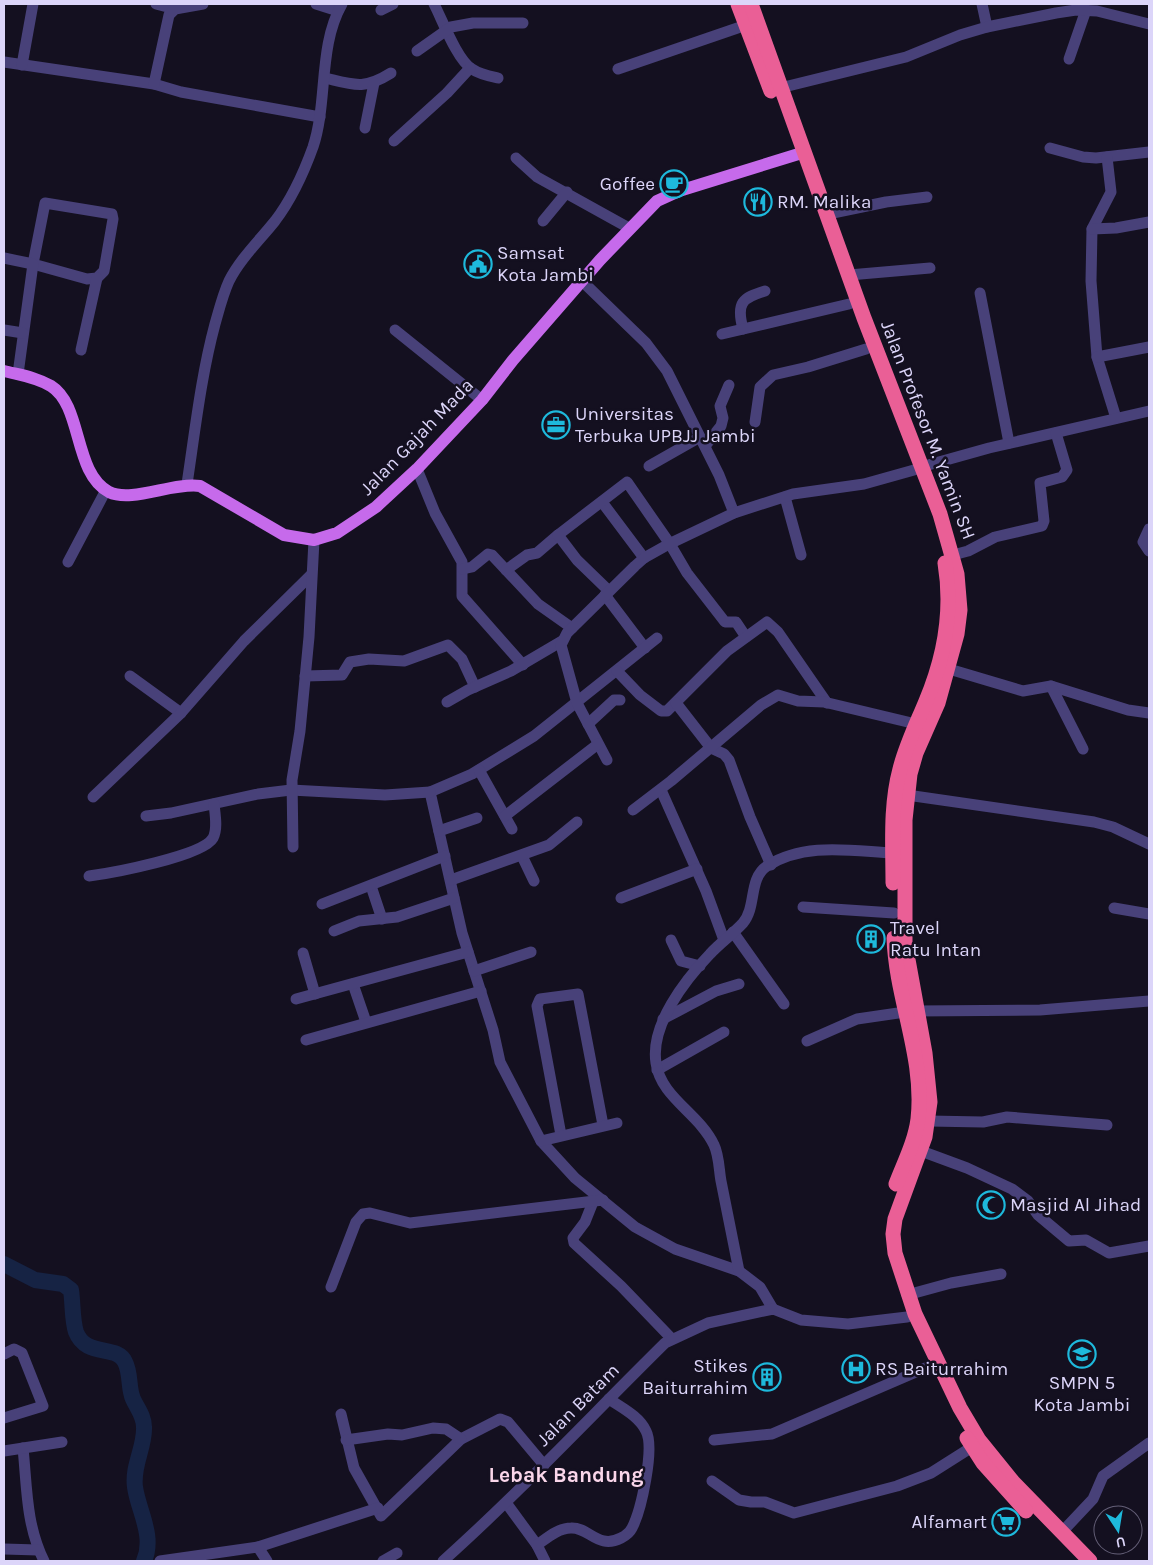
<svg xmlns="http://www.w3.org/2000/svg" width="1153" height="1565" viewBox="0 0 1153 1565" font-family="Karla,sans-serif">
	<style>
		.lines { fill: none; stroke-linecap: round; stroke-linejoin: round }
		.river { stroke: #162344; stroke-width: 16 }
		.minor { stroke: #484179; stroke-width: 11 }
		.major { stroke: #c66aeb; stroke-width: 12 }
		.highway { stroke: #ea5f96; stroke-width: 15 }
		.labels { text-anchor: middle; dominant-baseline: central; stroke-width: 5; stroke-linejoin: round; paint-order: stroke }
		.poi-label { font-size: 19px; fill: #dcd5f9; stroke: #141020; text-anchor: start }
		.street-label { font-size: 19px; fill: #dcd5f9; stroke: #141020 }
		.quarter-label { font-size: 21px; font-weight: bold; fill: #fad6ea; stroke: #141020 }
	</style>
	<rect width="100%" height="100%" fill="#141020"/>
	<g class="lines">
		<path class="river" d="M4,1264L35,1280L63,1284L71,1290C73,1303 72,1320 76,1332C86,1358 117,1344 125,1362C131,1373 128,1388 133,1399C137,1408 144,1416 144,1427C145,1447 132,1466 135,1487C138,1510 155,1536 144,1561"/>
		<g class="minor">
			<path d="M156,4L175,9"/>
			<path d="M316,4L338,11"/>
			<path d="M434,4C442,19 457,60 472,69C479,74 489,76 498,78"/>
			<path d="M982,4L987,27"/>
			<path d="M381,10L393,4"/>
			<path d="M417,51L451,27L473,23H523"/>
			<path d="M1069,59L1086,10"/>
			<path d="M4,62L154,84L181,92L320,117"/>
			<path d="M22,65L33,4"/>
			<path d="M618,69L752,23"/>
			<path d="M325,78C354,85 364,90 391,73"/>
			<path d="M154,84L169,15L175,9L203,4"/>
			<path d="M780,88L906,57L960,35L987,27L1056,13L1076,10L1097,11L1149,24"/>
			<path d="M365,128L374,83"/>
			<path d="M394,141L447,93L470,68"/>
			<path d="M1050,148L1083,157L1096,158L1149,152"/>
			<path d="M1107,157L1111,192L1092,229L1091,281L1097,357L1116,418"/>
			<path d="M516,158L537,177L629,228"/>
			<path d="M45,203L112,214L113,219L104,271L97,278L87,279L33,264Z"/>
			<path d="M828,214L886,202L927,197"/>
			<path d="M543,221L567,192"/>
			<path d="M1092,229L1116,228L1149,222"/>
			<path d="M4,258L33,264L18,374"/>
			<path d="M849,275L930,268"/>
			<path d="M582,281L646,343L667,371L719,475L734,513"/>
			<path d="M980,293L1009,443"/>
			<path d="M743,329C736,303 742,298 765,291"/>
			<path d="M4,330L23,333"/>
			<path d="M395,330L482,400"/>
			<path d="M722,334L849,304"/>
			<path d="M81,350L97,278"/>
			<path d="M1097,357L1149,347"/>
			<path d="M755,422L760,387L773,375L808,367L866,349"/>
			<path d="M705,446L721,426L723,418L720,406L729,385"/>
			<path d="M649,466L700,437"/>
			<path d="M921,467L989,448L1149,411"/>
			<path d="M417,469L435,513L462,562V596L523,665"/>
			<path d="M187,484C195,431 201,376 215,324C219,310 223,294 229,281C240,259 259,241 275,221C291,200 304,172 313,147C328,102 318,46 342,4"/>
			<path d="M785,497L801,555"/>
			<path d="M602,502L644,558"/>
			<path d="M1149,529L1143,542L1149,551"/>
			<path d="M953,555L968,551L995,537L1042,526L1044,521L1040,483L1062,477L1067,470L1056,433"/>
			<path d="M68,562L106,490"/>
			<path d="M463,569L472,567L488,554L492,555L538,604L572,628"/>
			<path d="M506,570L527,555L537,553L558,535"/>
			<path d="M609,591L577,560L558,535L627,482L670,544L687,573L725,622H736L746,637"/>
			<path d="M605,595L645,648"/>
			<path d="M657,638L534,736L472,774L430,792L462,933L493,1030L500,1062L541,1141L575,1178L635,1227L675,1249L739,1271L760,1287L773,1309"/>
			<path d="M949,669L1023,691L1051,686L1128,710L1149,713"/>
			<path d="M617,671L640,695L661,711H667L727,651L767,622L778,632L827,703"/>
			<path d="M130,676L181,713"/>
			<path d="M305,676L342,675L350,662L369,659L404,661L448,645L462,659L475,687"/>
			<path d="M1051,686L1083,749"/>
			<path d="M447,702L468,690L511,671L562,641"/>
			<path d="M676,703L711,748L724,754L729,760L750,817L771,865"/>
			<path d="M588,724L614,700H620"/>
			<path d="M607,760L577,703L561,645L567,633L635,566L644,558L669,544L734,513L793,494L864,484L914,470"/>
			<path d="M479,770L512,829"/>
			<path d="M661,790L706,891L724,940"/>
			<path d="M900,794L1094,822L1113,827L1149,844"/>
			<path d="M93,797L181,713L244,641L311,575"/>
			<path d="M633,810L671,781L761,705L778,695L798,701L824,702L916,724"/>
			<path d="M146,816L171,813L258,794L291,790L385,795L430,792"/>
			<path d="M505,816L598,744"/>
			<path d="M439,831L477,818"/>
			<path d="M293,847L292,780L300,731L309,637L314,540"/>
			<path d="M522,856L534,881"/>
			<path d="M89,876C112,873 203,856 213,838C218,829 215,814 214,804"/>
			<path d="M451,880L549,845L577,822"/>
			<path d="M371,886L382,919"/>
			<path d="M621,898L697,869"/>
			<path d="M322,904L445,856"/>
			<path d="M803,907L894,913"/>
			<path d="M1114,908L1149,914"/>
			<path d="M334,931L359,921L397,917L454,898"/>
			<path d="M733,932L784,1004"/>
			<path d="M671,940L681,961L700,966"/>
			<path d="M303,953L315,994"/>
			<path d="M474,971L531,952"/>
			<path d="M353,984L366,1022"/>
			<path d="M296,999L468,952"/>
			<path d="M915,1011L1040,1010L1149,1001"/>
			<path d="M663,1019L716,991L739,984"/>
			<path d="M306,1040L481,991"/>
			<path d="M807,1041L857,1019L905,1012"/>
			<path d="M657,1070L724,1032"/>
			<path d="M929,1121L983,1122L1007,1117L1107,1125"/>
			<path d="M561,1135L537,1006L540,999L578,994L603,1125"/>
			<path d="M541,1141L617,1123"/>
			<path d="M921,1151L967,1168L1012,1189L1028,1201L1038,1215L1069,1241L1086,1240L1109,1253L1149,1246"/>
			<path d="M593,1202L585,1222L573,1238L574,1243L621,1286L672,1339"/>
			<path d="M739,1271C733,1241 727,1211 721,1181C719,1170 719,1155 714,1145C699,1113 661,1098 656,1063C650,1025 685,980 710,954C720,943 733,934 743,923C757,906 748,879 767,866C805,842 851,851 893,853"/>
			<path d="M331,1287L356,1222L363,1214L370,1213L410,1223L603,1200"/>
			<path d="M907,1295L951,1283L1001,1274"/>
			<path d="M4,1354L14,1349L22,1353L43,1406L4,1418"/>
			<path d="M341,1414L354,1468L381,1516L461,1439L500,1419L508,1422L544,1465"/>
			<path d="M346,1440L388,1434L402,1435L433,1428L446,1429L461,1439"/>
			<path d="M714,1440L772,1434L930,1366"/>
			<path d="M23,1448C27,1487 26,1525 44,1561"/>
			<path d="M4,1451L62,1442"/>
			<path d="M712,1481L739,1500L751,1502H765L794,1513L897,1486L931,1473L972,1447"/>
			<path d="M507,1504L537,1545L545,1561"/>
			<path d="M1061,1533L1093,1499L1103,1476L1149,1443"/>
			<path d="M537,1545C547,1538 558,1528 571,1528C589,1527 598,1550 621,1538C625,1536 630,1532 632,1528C641,1511 655,1448 646,1431C639,1416 622,1408 609,1399"/>
			<path d="M258,1547L267,1561"/>
			<path d="M4,1549L38,1550"/>
			<path d="M160,1561L258,1547L378,1508"/>
			<path d="M383,1561L397,1553"/>
			<path d="M443,1561C520,1492 591,1416 665,1343L708,1323L773,1309L801,1320L848,1324L907,1317"/>
		</g>
		<path class="major" d="M4,371C20,375 36,377 51,386C83,406 73,473 109,492C132,503 173,482 200,486L284,535L314,540L337,533L376,507L417,469L482,400L513,360L600,260L657,201L679,191L805,152"/>
		<g class="highway">
			<path d="M738,4L771,91"/>
			<path d="M751,4L864,318L940,514L957,574L960,610L957,634L938,703L916,753L910,774L905,820V943L925,1053L930,1102L925,1137L895,1219L893,1234L895,1253L915,1314L960,1408L979,1440L1013,1482L1090,1561"/>
			<path d="M893,883C893,845 890,806 900,769C906,745 917,723 926,701C945,656 953,611 945,563"/>
			<path d="M894,938C896,999 925,1058 918,1119C915,1142 904,1163 896,1184"/>
			<path d="M967,1438L983,1463L1026,1511"/>
		</g>
	</g>
	<defs>
		<g id="cafe-ring" transform="scale(1.4375)"><circle r="9.5" fill="#141020" stroke="#1eb9dc" stroke-width="1.5"/><path d="M-5.5-4.5H6V0H3Q3 3.5 0 3.5H-2.5Q-5.5 3.5-5.5 0ZM3-3.2v2h1.7v-2ZM-6 4.5H4V6H-6Z" fill="#1eb9dc"/></g>
		<g id="restaurant-ring" transform="scale(1.4375)"><circle r="9.5" fill="#141020" stroke="#1eb9dc" stroke-width="1.5"/><path d="M-5-6h1v4h1v-4h1v4h1v-4h1v5L-1.5 .5V6h-2V.5L-5-1ZM5-6V6H3V1.5H1.5Q1.5-4 5-6Z" fill="#1eb9dc"/></g>
		<g id="civic-ring" transform="scale(1.4375)"><circle r="9.5" fill="#141020" stroke="#1eb9dc" stroke-width="1.5"/><path d="M-.6-6.5H3V-4.5H.6V-3L4-1V1h2V6H-6V1h2V-1L-.6-3ZM-1.2 2.5V6h2.4V2.5Z" fill="#1eb9dc"/></g>
		<g id="office-ring" transform="scale(1.4375)"><circle r="9.5" fill="#141020" stroke="#1eb9dc" stroke-width="1.5"/><path d="M-6-3h4V-5.5h4V-3h4V5H-6ZM-1-4.5V-3h2v-1.5ZM-6 0V1H6V0Z" fill="#1eb9dc"/></g>
		<g id="building-ring" transform="scale(1.4375)"><circle r="9.5" fill="#141020" stroke="#1eb9dc" stroke-width="1.5"/><path d="M-4-6H4V6H1V3H-1V6H-4ZM-2.5-4.3h1.7v1.8h-1.7ZM.8-4.3h1.7v1.8H.8ZM-2.5-1h1.7V.8h-1.7ZM.8-1h1.7V.8H.8Z" fill="#1eb9dc"/></g>
		<g id="mosque-ring" transform="scale(1.4375)"><circle r="9.5" fill="#141020" stroke="#1eb9dc" stroke-width="1.5"/><path d="M3.5-4.9A6 6 0 1 0 3.5 4.9A5 5 0 1 1 3.5-4.9Z" fill="#1eb9dc"/></g>
		<g id="school-ring" transform="scale(1.4375)"><circle r="9.5" fill="#141020" stroke="#1eb9dc" stroke-width="1.5"/><path d="M0-5L7-2L0 1L-7-2ZM-4 1L0 2.5L4 1V4Q0 6-4 4Z" fill="#1eb9dc"/></g>
		<g id="hospital-ring" transform="scale(1.4375)"><circle r="9.5" fill="#141020" stroke="#1eb9dc" stroke-width="1.5"/><path d="M-5-5h3v3.5h4V-5h3V5h-3V1.5h-4V5h-3Z" fill="#1eb9dc"/></g>
		<g id="supermarket-ring" transform="scale(1.4375)"><circle r="9.5" fill="#141020" stroke="#1eb9dc" stroke-width="1.5"/><path d="M-6-5.5h2.5l.6 2H6L4.5 2H-2.5L-4.4-4H-6ZM-1.5 3.2a1.3 1.3 0 1 0 .1 0ZM3 3.2a1.3 1.3 0 1 0 .1 0Z" fill="#1eb9dc"/></g>
	</defs>
	<g fill-rule="evenodd">
		<use href="#cafe-ring" x="674" y="184"/>
		<use href="#restaurant-ring" x="758" y="202"/>
		<use href="#civic-ring" x="478" y="264"/>
		<use href="#office-ring" x="556" y="425"/>
		<use href="#building-ring" x="871" y="939"/>
		<use href="#mosque-ring" x="991" y="1205"/>
		<use href="#school-ring" x="1082" y="1354"/>
		<use href="#hospital-ring" x="856" y="1369"/>
		<use href="#building-ring" x="767" y="1377"/>
		<use href="#supermarket-ring" x="1006" y="1522"/>
	</g>
	<g class="labels">
		<g class="poi-label">
			<text x="655" y="184" text-anchor="end">Goffee</text>
			<text x="777" y="202">RM. Malika</text>
			<text x="497" y="253">Samsat<tspan x="497" dy="22">Kota Jambi</tspan></text>
			<text x="575" y="414">Universitas<tspan x="575" dy="22">Terbuka UPBJJ Jambi</tspan></text>
			<text x="890" y="928">Travel<tspan x="890" dy="22">Ratu Intan</tspan></text>
			<text x="1010" y="1205">Masjid Al Jihad</text>
			<text x="748" y="1366" text-anchor="end">Stikes<tspan x="748" dy="22">Baiturrahim</tspan></text>
			<text x="875" y="1369">RS Baiturrahim</text>
			<text x="1082" y="1383" text-anchor="middle">SMPN 5<tspan x="1082" dy="22">Kota Jambi</tspan></text>
			<text x="987" y="1522" text-anchor="end">Alfamart</text>
		</g>
		<g class="street-label">
			<text transform="translate(928 430) rotate(69)">Jalan Profesor M. Yamin SH</text>
			<text transform="translate(417 437) rotate(-46)">Jalan Gajah Mada</text>
			<text transform="translate(578 1405) rotate(-45)">Jalan Batam</text>
		</g>
		<g class="quarter-label">
			<text x="566" y="1475">Lebak Bandung</text>
		</g>
	</g>
	<rect width="1153" height="1565" fill="none" stroke="#dcd5f9" stroke-width="10"/>
	<g transform="translate(1118 1530) rotate(168)"><circle r="24" fill="#141020" stroke="#645f77"/>
	<path d="M0-4L9 19L0 12L-9 19Z" fill="#1eb9dc"/>
	<text y="-8" font-size="14" font-weight="bold" text-anchor="middle" fill="#dcd5f9">U</text>
	</g>
</svg>
